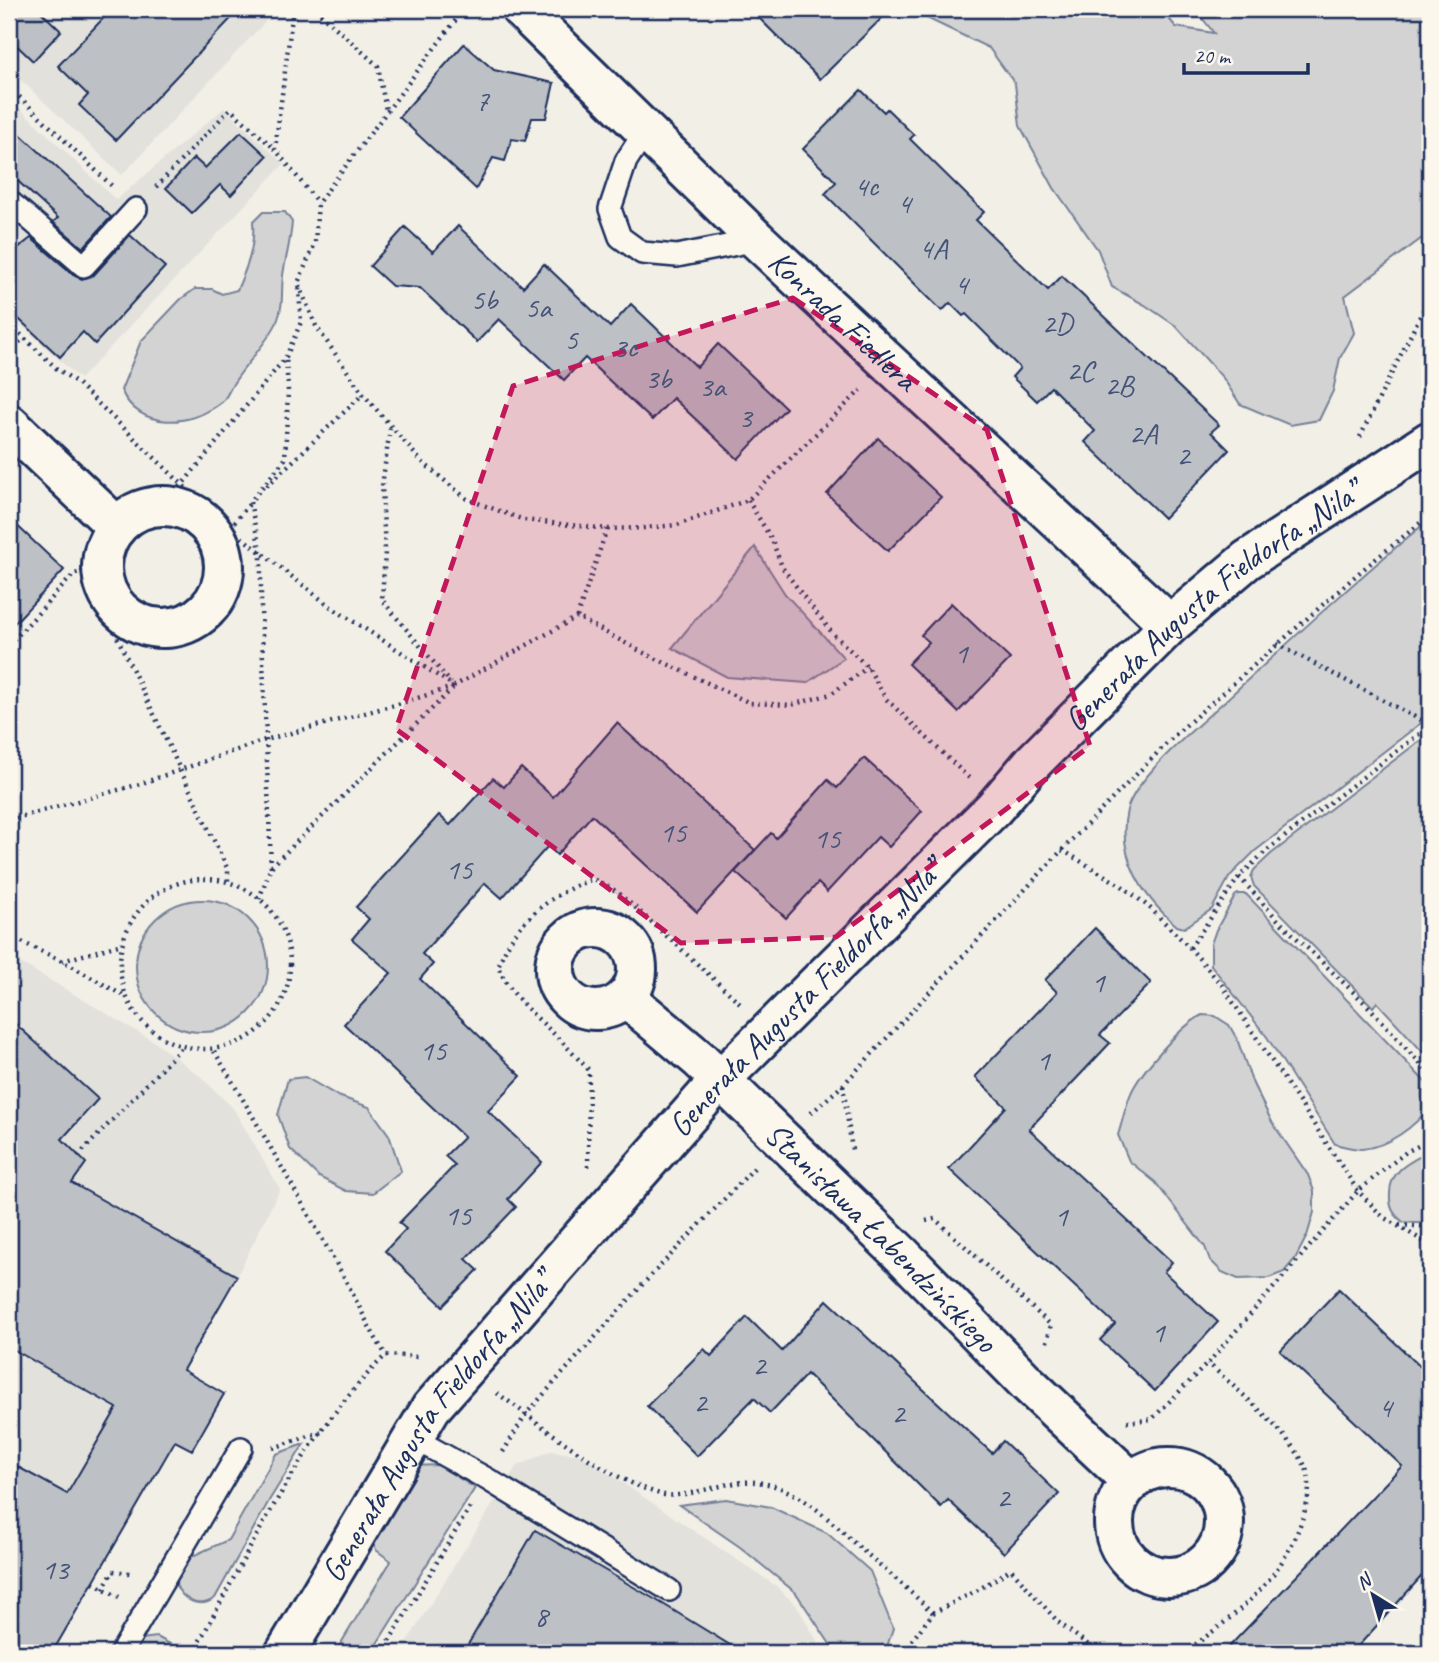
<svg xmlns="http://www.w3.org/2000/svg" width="1439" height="1662" viewBox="0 0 1439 1662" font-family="Caveat,sans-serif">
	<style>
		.built { fill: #e2e1dc }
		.green { fill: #d2d3d2; stroke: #768198; stroke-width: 2 }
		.building { fill: #bdc0c4; stroke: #1b2f5e; stroke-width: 2 }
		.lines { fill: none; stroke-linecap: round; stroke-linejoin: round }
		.lane-casing { stroke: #1b2f5e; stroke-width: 26 }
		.street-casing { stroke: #1b2f5e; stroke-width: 44 }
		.path { stroke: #1b2f5e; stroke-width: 4.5; stroke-dasharray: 2 5; stroke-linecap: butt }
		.lane { stroke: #fbf7ec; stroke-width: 21 }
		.street { stroke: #fbf7ec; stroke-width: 38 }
		.marked { fill: #c2185b; fill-opacity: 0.2; stroke: #c2185b; stroke-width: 5; stroke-dasharray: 14 9; stroke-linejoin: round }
		.labels { text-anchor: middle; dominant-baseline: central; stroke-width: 5; stroke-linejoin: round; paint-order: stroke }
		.number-label { font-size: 30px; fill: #445378 }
		.street-label { font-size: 33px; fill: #1b2f5e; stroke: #fbf7ec }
	</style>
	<rect width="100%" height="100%" fill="#f2efe6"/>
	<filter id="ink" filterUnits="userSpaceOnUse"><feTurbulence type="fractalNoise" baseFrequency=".0143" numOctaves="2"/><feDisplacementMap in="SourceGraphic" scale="14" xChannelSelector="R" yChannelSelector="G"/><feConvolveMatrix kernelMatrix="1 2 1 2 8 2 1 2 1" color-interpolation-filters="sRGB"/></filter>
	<g filter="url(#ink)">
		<g class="built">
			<path d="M9,9H277L122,175L9,69Z"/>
			<path d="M9,98L116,200L224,108L284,164L80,379L9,314Z"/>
			<path d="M9,956L153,1041L199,1075L233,1108L280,1189L237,1276L183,1370L224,1394L192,1450L174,1441L52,1653H9Z"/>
			<path d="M550,1451L581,1455L776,1586L797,1606L824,1653H400L516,1467Z"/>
		</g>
		<g class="green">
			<path d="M908,9H1161L1176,27L1214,33L1195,9H1430V232L1345,296L1354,333L1340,358L1333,391L1319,420L1290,425L1240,404L1223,378L1176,326L1145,305L1112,287L1098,250L1054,188L1020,126L1015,84L989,48Z"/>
			<path d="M263,212H285L292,222C291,238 287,253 284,269C280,289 285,302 277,322C270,339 244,366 233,384C229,390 227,397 222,402C191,427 139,431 121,390L141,341L181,299L195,289H212L222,294L237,290C247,267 255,248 253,222Z"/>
			<path d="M1430,519V716L1255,851L1230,876L1212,909L1184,928L1177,926C1143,897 1116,857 1127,810C1136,776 1199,725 1226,700C1293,638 1360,576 1430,519Z"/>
			<path d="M755,547L785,594L844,658L807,683L727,677L672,648Z"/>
			<path d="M1430,733V1060L1377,1002L1373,1007L1254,886L1251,877L1254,870L1271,854Z"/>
			<path d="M1238,894H1246L1430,1087V1106C1416,1126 1388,1147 1362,1149C1353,1149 1343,1146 1335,1144L1267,1037L1211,965V944L1216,930L1235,896Z"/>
			<circle cx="202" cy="966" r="66"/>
			<path d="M1202,1015L1215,1016L1229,1025L1237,1039L1253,1084L1272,1122L1308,1175L1314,1191V1212L1307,1236L1295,1259L1284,1272L1269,1278L1238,1279L1222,1272L1210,1260L1205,1247L1155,1182L1129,1161L1118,1135C1123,1120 1126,1101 1134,1087C1146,1066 1181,1026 1202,1015Z"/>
			<path d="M305,1077L338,1096L369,1107L389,1135L401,1171L373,1193L346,1191L319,1177L290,1149L278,1115L288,1079Z"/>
			<path d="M1430,1151V1224L1403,1222C1393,1214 1389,1207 1390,1193C1390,1169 1412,1161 1430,1151Z"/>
			<path d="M304,1444L270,1499L215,1598C199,1610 182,1600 175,1583L180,1569L190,1557L228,1540L276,1454Z"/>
			<path d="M438,1465L475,1488L371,1653H335L391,1561L376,1550L372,1535L413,1466Z"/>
			<path d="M726,1499L771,1507L827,1533L870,1571L893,1628L885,1653H836L796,1593L740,1547L679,1505Z"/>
			<path d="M157,1637L172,1645L178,1653H131L141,1639Z"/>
		</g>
		<g class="building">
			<path d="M9,9H38L61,31L33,61L9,38Z"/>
			<path d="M112,9H240L116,140L79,105L88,95L58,66Z"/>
			<path d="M750,9H891L820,79Z"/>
			<path d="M464,44L494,70L554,83L546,118H532L525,141L512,139L505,161L493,158L476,189L399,117Z"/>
			<path d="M861,90L884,112L887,109L914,135L910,139L984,212L976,220L1048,290L1062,276L1219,425L1211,432L1229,450L1164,518L1085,442L1095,431L1051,387L1037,401L1012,377L1020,368L966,314L963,316L950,303L942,311L825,194L836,182L803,149Z"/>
			<path d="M9,124L111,217L83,248L53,222L58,218L9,173Z"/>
			<path d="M241,132L267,156L231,195L220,185L192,213L166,188L194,158L205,168Z"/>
			<path d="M458,226L523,287L544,264L610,327L631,304L697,367L718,344L786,408L738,459L673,398L652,420L585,358L564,380L499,319L477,342L420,288L392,286L370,266L405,227L433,252Z"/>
			<path d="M130,235L165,267L95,344L83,332L60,357L9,310V255L31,238L75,276L82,279L94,275Z"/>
			<path d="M878,438L941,497L888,551L827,494Z"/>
			<path d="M9,518L64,570L9,629Z"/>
			<path d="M951,603L1010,659L958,712L908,664L929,642L921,635Z"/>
			<path d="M617,723L755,850L697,912L592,815L557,855L548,846L502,898L485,883L422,954L433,964L420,979L521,1076L488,1111L542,1162L508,1199L516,1207L466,1259L478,1270L443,1306L385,1251L406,1229L399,1223L455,1165L445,1156L464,1137L344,1024L391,973L352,939L369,919L356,907L439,815L450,825L493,778L504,787L521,768L553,797Z"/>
			<path d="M864,758L922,811L889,847L878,837L827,892L818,883L786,918L735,872L771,833L776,838L828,780L837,788Z"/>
			<path d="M1095,928L1151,983L1100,1035L1110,1043L1029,1129L1172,1262L1164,1272L1218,1322L1155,1391L1100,1340L1115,1324L949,1169L1006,1107L975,1077L1057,992L1045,980Z"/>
			<path d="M9,1018L98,1099L62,1139L86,1163L72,1183L237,1276L183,1370L224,1394L192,1450L175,1441L52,1653H9V1462L67,1494L117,1408L9,1347Z"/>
			<path d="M1339,1289L1430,1376V1542L1422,1550L1430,1567L1352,1653H1223L1402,1466L1280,1351Z"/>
			<path d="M827,1300L992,1453L1003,1441L1059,1494L1004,1553L948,1500L941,1507L807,1374L770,1413L754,1398L697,1456L647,1406L704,1349L711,1356L747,1317L782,1351Z"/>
			<path d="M535,1530L663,1604L743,1653H463Z"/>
		</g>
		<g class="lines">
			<g class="lane-casing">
				<g id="lane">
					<path d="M646,130L626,161L610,209L620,237L642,253L677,256L757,240"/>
					<path d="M9,201L84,266L136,209"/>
					<path d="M413,1438L487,1479L669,1590"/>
					<path d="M121,1653L241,1448"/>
				</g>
			</g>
			<g class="street-casing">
				<g id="street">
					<path id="s1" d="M521,9L757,240L1170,625"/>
					<path d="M9,424L116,526"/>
					<circle cx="163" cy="567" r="61"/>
					<circle cx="596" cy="969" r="41"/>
					<path id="s2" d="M626,998L700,1060L903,1256L1027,1383L1132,1482"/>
					<circle cx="1169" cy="1522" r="55"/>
					<path id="s3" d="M285,1653L431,1408L719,1081L994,808L1033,762L1170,625L1247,560L1430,441"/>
				</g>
			</g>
			<g class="path">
				<path d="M293,9L275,149L318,203"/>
				<path d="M315,9L378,66L386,111"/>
				<path d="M464,9L318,203L315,243L298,283L316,326L363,394L421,461L467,499L524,520L607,529L644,528L677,525L748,500L861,390"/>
				<path d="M9,87L113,187"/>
				<path d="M156,187L230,109L275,149"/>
				<path d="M15,329L56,368L76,382L218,519L331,607L454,686L577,617"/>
				<path d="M9,352L24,338"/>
				<path d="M390,428L382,486L385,552L382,600L451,683"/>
				<path d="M1360,437L1430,296"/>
				<path d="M267,486L363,394"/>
				<path d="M748,500L772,540L782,567L804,597L833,634L868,667L886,699L969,778"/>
				<path d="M150,506L181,486L286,357L301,322L299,288"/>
				<path d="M607,529L577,617L642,652L750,703L791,705L831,694L868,667"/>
				<path d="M221,547L230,528L251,502"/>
				<path d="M82,572L84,553"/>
				<path d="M111,603L118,639L228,870V884"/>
				<path d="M1277,644L1430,725"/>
				<path d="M9,645L74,574L101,567"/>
				<path d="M9,820L140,784L265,740L398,704L453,687"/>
				<path d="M1062,850L1122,886L1149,907L1190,948L1221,984L1358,1191L1383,1217L1430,1245"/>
				<path d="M271,867L261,609V554L250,502L285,459L288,391L286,357"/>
				<path d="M1239,877L1278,920L1371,1009L1430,1075"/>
				<circle cx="205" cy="964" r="85"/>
				<path d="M259,899L271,867L454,687"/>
				<path d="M9,936L62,961L126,997"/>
				<path d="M1190,948L1239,877L1266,851L1430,726"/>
				<path d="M62,961L122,944"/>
				<path d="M214,1051C258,1123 298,1197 340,1270C356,1298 368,1328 386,1355"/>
				<path d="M843,1085L852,1150"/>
				<path d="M811,1113L843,1085L1062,850L1176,734L1361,571L1430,515"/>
				<path d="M78,1156L183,1046"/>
				<path d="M588,1167L589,1070C580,1061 571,1051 562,1042C535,1014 516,1004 498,967C513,923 550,894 593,879L614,890L637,909L740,1003"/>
				<path d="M926,1221L935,1219L1051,1325L1046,1346"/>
				<path d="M1399,1225L1430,1227"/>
				<path d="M497,1393C545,1427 603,1477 660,1494C684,1501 727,1479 755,1482C799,1486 830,1521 861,1549C886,1570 910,1591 933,1613"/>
				<path d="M1127,1421L1131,1422L1152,1419L1208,1363L1358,1191L1406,1152L1430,1140"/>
				<path d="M273,1448L321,1432"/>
				<path d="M503,1452L526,1414L642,1285L754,1168"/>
				<path d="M93,1583L119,1597"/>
				<path d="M103,1589L113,1571L130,1573"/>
				<path d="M193,1653C250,1551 301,1437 386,1355L420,1357"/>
				<path d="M382,1653L472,1504"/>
				<path d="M905,1653L909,1644L933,1613L978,1590L1011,1569L1058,1622L1099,1653"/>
				<path d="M1184,1653C1239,1612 1285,1580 1305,1510C1309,1497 1311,1481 1306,1468C1290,1433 1237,1390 1208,1363"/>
			</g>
			<use href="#lane" class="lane"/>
			<use href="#street" class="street"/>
		</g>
	</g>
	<path class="marked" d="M793,298L987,430L1090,746L836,937L681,943L396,729L513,386Z"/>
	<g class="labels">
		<g class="number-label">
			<text x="482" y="100">7</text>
			<text x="866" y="186">4c</text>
			<text x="904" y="203">4</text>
			<text x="933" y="248">4A</text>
			<text x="961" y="284">4</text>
			<text x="484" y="299">5b</text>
			<text x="538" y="307">5a</text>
			<text x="1057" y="323">2D</text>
			<text x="571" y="339">5</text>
			<text x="625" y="347">3c</text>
			<text x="1080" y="370">2C</text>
			<text x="658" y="378">3b</text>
			<text x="1119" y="385">2B</text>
			<text x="712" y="386">3a</text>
			<text x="745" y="417">3</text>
			<text x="1143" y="433">2A</text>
			<text x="1183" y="455">2</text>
			<text x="961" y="653">1</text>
			<text x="673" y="832">15</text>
			<text x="827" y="838">15</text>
			<text x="459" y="869">15</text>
			<text x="1098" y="982">1</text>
			<text x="433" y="1050">15</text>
			<text x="1043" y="1060">1</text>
			<text x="458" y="1215">15</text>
			<text x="1061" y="1216">1</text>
			<text x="1158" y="1332">1</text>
			<text x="759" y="1365">2</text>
			<text x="700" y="1402">2</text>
			<text x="1385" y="1407">4</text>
			<text x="898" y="1413">2</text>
			<text x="1003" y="1497">2</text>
			<text x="55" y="1569">13</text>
			<text x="541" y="1616">8</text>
		</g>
		<g class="street-label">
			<text stroke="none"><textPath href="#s1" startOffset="448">Konrada Fiedlera</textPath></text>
			<text stroke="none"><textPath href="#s3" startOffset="1407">Generała Augusta Fieldorfa „Nila”</textPath></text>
			<text stroke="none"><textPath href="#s3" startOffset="840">Generała Augusta Fieldorfa „Nila”</textPath></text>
			<text stroke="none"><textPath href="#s2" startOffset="350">Stanisława Łabendzińskiego</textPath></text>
			<text stroke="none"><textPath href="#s3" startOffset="273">Generała Augusta Fieldorfa „Nila”</textPath></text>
		</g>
	</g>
	<rect width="1439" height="1662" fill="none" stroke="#fbf7ec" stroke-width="35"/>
	<rect x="18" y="18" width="1404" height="1627" fill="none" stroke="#1b2f5e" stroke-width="2.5" filter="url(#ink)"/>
	<g transform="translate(1373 1595) rotate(323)" stroke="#fbf7ec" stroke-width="5" paint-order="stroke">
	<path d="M0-5L12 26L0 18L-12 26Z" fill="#1b2f5e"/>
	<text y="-10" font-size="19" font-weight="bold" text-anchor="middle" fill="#1b2f5e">N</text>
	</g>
	<path d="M1184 63v10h124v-10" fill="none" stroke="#1b2f5e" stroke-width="3.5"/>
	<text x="1194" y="63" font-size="21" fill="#1b2f5e" stroke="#fbf7ec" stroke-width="5" paint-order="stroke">20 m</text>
</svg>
